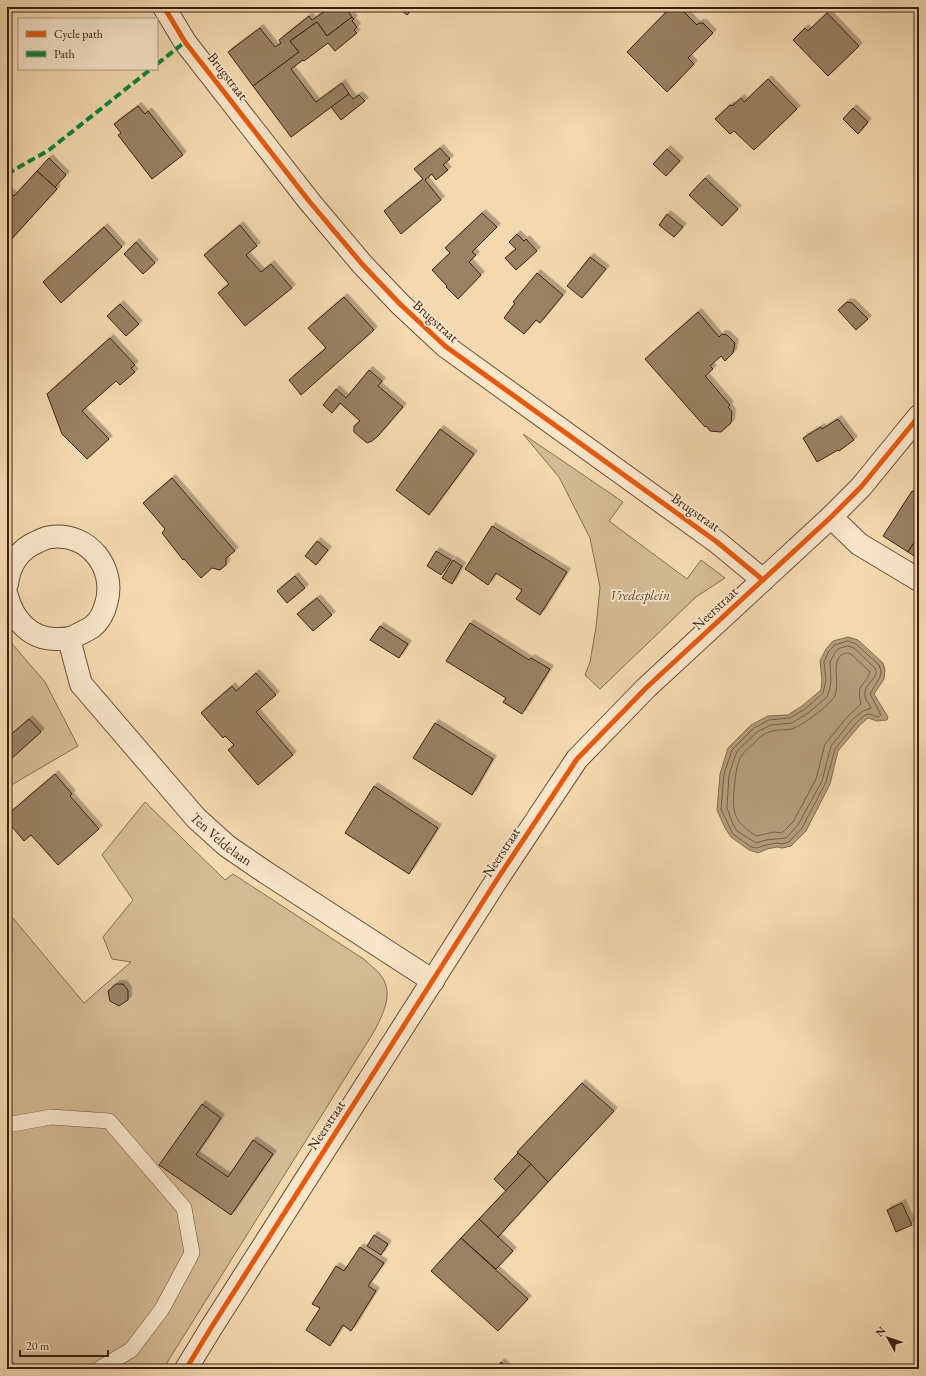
<svg xmlns="http://www.w3.org/2000/svg" width="926" height="1376" viewBox="0 0 926 1376" font-family="'EB Garamond',serif">
	<style>
		.green { fill: #d4ba94; stroke: #866e52 }
		.water { fill: #b49a79; stroke: #836a4f }
		.lines { fill: none; stroke-linecap: round; stroke-linejoin: round }
		.shore { stroke: #765e45; stroke-width: 1 }
		.building { fill: #9a8163; stroke: #392111; filter: url(#shadow) }
		.lane-casing { stroke: #684f38; stroke-width: 16 }
		.street-casing { stroke: #684f38; stroke-width: 24 }
		.lane { stroke: #f8e6cb; stroke-width: 15 }
		.street { stroke: #f8e6cb; stroke-width: 22 }
		.quiet { stroke: #00873e; stroke-width: 4; stroke-dasharray: 8 4; stroke-linecap: butt }
		.cycleway-casing { stroke: #f8e6cb; stroke-width: 8 }
		.cycleway { stroke: #e8590c; stroke-width: 5 }
		.labels { text-anchor: middle; dominant-baseline: central; stroke-width: 3.5; stroke-linejoin: round; paint-order: stroke }
		.street-label { font-size: 14px; fill: #392111; stroke: #f8e6cb }
		.park-label { font-size: 14px; font-style: italic; fill: #604732; stroke: #f8e6cb }
	</style>
	<defs>
		<filter id="shadow"><feDropShadow dx="3.5" dy="-3.5" stdDeviation="0" flood-color="#0004"/></filter>
	</defs>
	<rect width="100%" height="100%" fill="#f4d9af"/>
	<filter id="stains"><feTurbulence type="fractalNoise" baseFrequency=".005" numOctaves="4"/><feColorMatrix values="0 0 0 0 .2 0 0 0 0 .09 0 0 0 0 .02 0 0 0 .5 -.17"/></filter>
	<radialGradient id="worn" r=".72"><stop offset=".6" stop-color="#630" stop-opacity="0"/><stop offset="1" stop-color="#630" stop-opacity=".3"/></radialGradient>
	<g class="green">
		<path d="M523,434L623,502L609,521L687,579L701,560L725,578L696,597L600,689L585,675L590,662L596,627L600,587L590,538L559,477Z"/>
		<path d="M7,638L45,682L78,746L8,787L7,786Z"/>
		<path d="M145,802L225,880L233,874L365,960C370,965 375,969 379,973C395,992 384,1011 375,1030L163,1369H7V911L84,1003L131,962L112,959L103,937L133,900L102,855Z"/>
	</g>
	<path class="water" d="M848,637L858,640L883,663L885,670L884,679L874,694L888,717L887,720L877,721L868,718L859,726L838,751L830,784L806,831L791,846L782,848L777,847L767,849L758,853L749,850L731,837L725,828L717,810L720,774L728,748L751,725L768,716L788,715L802,706L821,690L822,680L820,661L826,649L833,641Z"/>
	<g class="lines">
		<g class="shore">
			<path d="M848,641L856,644L879,665L881,671L880,677L870,694L881,715L878,717L869,714L865,715L856,723L835,749L826,782L802,828L789,842L782,844L777,843L766,845L757,848L751,847L733,834L729,826L721,809L724,774L732,750L754,728L769,720L790,718L805,709L823,693L826,680L824,662L829,651L835,645Z"/>
			<path d="M848,646L854,648L875,668C880,678 865,683 865,693C864,699 869,703 871,708L863,711L853,719L831,746L822,781L798,825L786,838L766,840L756,843L737,831L733,824L727,808L729,775L735,756L738,750L757,732L771,725L792,723L808,713L827,697L829,692L831,681L830,662L834,654L838,649Z"/>
			<path d="M848,653L851,654L870,672C864,689 856,682 861,704L848,716L825,744L816,779L793,822L782,833L774,832L756,836C736,822 732,816 734,791C735,781 736,763 742,755C745,750 751,746 755,742C760,737 766,732 773,731C780,729 787,731 794,728C807,722 821,711 831,701C844,688 829,667 841,655Z"/>
		</g>
	</g>
	<g class="building">
		<path d="M331,7H345L352,17L327,36L317,22L290,41L299,52L253,86L228,52L260,28L275,47L281,43L279,40L309,16L312,20Z"/>
		<path d="M397,7H415L407,15Z"/>
		<path d="M671,7H679L697,25L699,23H703L713,33L688,58L694,64L667,92L627,52Z"/>
		<path d="M827,13L859,46L828,76L793,40L805,28L808,31Z"/>
		<path d="M352,17L354,19L352,21L357,27L354,30L357,33L335,51L328,43L304,61L303,60L291,69L316,102L342,83L349,94L291,137L253,86L299,52L290,41L317,22L327,36Z"/>
		<path d="M768,79L797,109L754,150L734,131L730,134L715,119L730,105L732,106L741,98L744,102Z"/>
		<path d="M349,94L353,99L359,95L365,101L341,120L331,107Z"/>
		<path d="M138,106L145,114L148,111L183,155L152,179L118,135L121,133L114,124Z"/>
		<path d="M853,108L868,122L858,134L843,119Z"/>
		<path d="M440,148L450,159L443,165L448,170L436,180L432,174L425,180L441,200L401,234L384,211L423,179L414,169Z"/>
		<path d="M667,149L680,161L666,176L653,164Z"/>
		<path d="M49,158L66,175L55,187L37,171Z"/>
		<path d="M37,171L57,189L7,244V190L14,196Z"/>
		<path d="M705,178L738,209L722,226L689,195Z"/>
		<path d="M482,213L497,227L472,252L476,255L469,262L481,275L458,299L446,287L447,286L432,270L450,253L445,248Z"/>
		<path d="M667,214L683,227L674,237L659,225Z"/>
		<path d="M240,225L257,246L246,255L261,272L271,264L292,288L245,326L218,293L229,284L204,255Z"/>
		<path d="M104,227L122,247L61,303L43,282Z"/>
		<path d="M517,234L524,241L526,239L537,251L516,270L505,258L516,249L509,242Z"/>
		<path d="M136,242L155,263L143,274L124,254Z"/>
		<path d="M590,257L606,269L582,298L567,286Z"/>
		<path d="M537,273L563,295L540,323L536,320L524,334L504,318L515,303L513,302Z"/>
		<path d="M344,297L374,330L301,395L289,380L326,348L308,328Z"/>
		<path d="M847,302L852,303L868,319L856,330L838,310Z"/>
		<path d="M120,304L139,324L126,336L107,316Z"/>
		<path d="M698,312L719,337L722,334L727,335L735,343L733,353L725,361L721,356L710,366L713,369L705,376L730,405L728,407L732,412L731,423L721,432L710,431L706,426L705,427L645,359Z"/>
		<path d="M110,338L135,365L131,368L135,372L120,385L116,381L82,411L109,439L87,459L62,434L47,394Z"/>
		<path d="M369,370L382,381L378,386L403,407L378,436L372,441L367,443L354,432V426L360,421L340,403L332,413L323,405L336,389L346,398Z"/>
		<path d="M838,419L854,440L839,451L838,450L817,462L803,438L821,427L822,429Z"/>
		<path d="M440,429L474,454L429,515L396,490Z"/>
		<path d="M172,478L235,551L226,558V565L220,570L212,568L201,578L184,559L183,560L162,533L165,529L143,503Z"/>
		<path d="M912,491L919,496V507L916,512L919,514V535L908,552L883,536Z"/>
		<path d="M492,526L567,572L540,615L516,599L522,590L496,573L488,585L465,569Z"/>
		<path d="M919,535V559L908,552Z"/>
		<path d="M317,541L328,550L316,565L305,556Z"/>
		<path d="M436,551L451,560L441,575L427,566Z"/>
		<path d="M453,560L462,566L452,584L442,578Z"/>
		<path d="M295,576L305,588L287,603L277,591Z"/>
		<path d="M317,598L332,615L313,631L297,614Z"/>
		<path d="M470,623L529,660L531,658L550,669L522,714L503,702L506,698L446,661Z"/>
		<path d="M380,626L408,644L399,658L370,640Z"/>
		<path d="M256,673L276,695L256,712L293,755L258,785L228,750L234,745L225,736L223,738L201,713L232,686L236,691Z"/>
		<path d="M29,719L41,732L11,759L7,754V738Z"/>
		<path d="M435,723L493,759L472,795L413,758Z"/>
		<path d="M55,774L72,794L70,796L99,829L58,865L31,835L24,841L7,821V815Z"/>
		<path d="M374,786L438,828L409,874L345,833Z"/>
		<path d="M116,984H123L128,990V1000L119,1006L110,1001L108,991Z"/>
		<path d="M582,1083L614,1111L548,1182L517,1152Z"/>
		<path d="M202,1104L221,1118L196,1155L228,1177L253,1140L273,1154L231,1215L159,1165Z"/>
		<path d="M518,1153L531,1164L506,1191L494,1179Z"/>
		<path d="M531,1164L548,1182L498,1237L479,1219Z"/>
		<path d="M902,1203L912,1225L896,1232L887,1210Z"/>
		<path d="M479,1219L513,1251L496,1269L461,1238Z"/>
		<path d="M374,1235L388,1244L381,1255L367,1246Z"/>
		<path d="M461,1238L528,1299L498,1331L431,1271Z"/>
		<path d="M360,1247L384,1263L368,1286L376,1291L351,1331L343,1325L330,1346L306,1330L320,1308L312,1304L336,1266L344,1271Z"/>
		<path d="M501,1362L509,1369H495Z"/>
	</g>
	<g class="lines">
		<g class="lane-casing">
			<g id="lane">
				<path d="M7,1125L51,1117L109,1121L184,1208L192,1253L162,1309L131,1350L99,1369"/>
				<path d="M7,1367L9,1369"/>
			</g>
		</g>
		<g class="street-casing">
			<g id="street">
				<path d="M164,7L185,42L309,201L362,264L400,304L445,346L717,542L763,580"/>
				<path d="M831,517L859,544L919,580"/>
				<path d="M7,584C9,566 19,549 37,542C41,540 47,537 51,537C89,532 117,569 106,604C104,612 99,622 92,627C86,631 79,634 73,637C68,639 63,639 58,639C31,640 13,620 7,596"/>
				<path id="s1" d="M69,639L81,684L196,818L227,846L265,872L433,981"/>
				<path d="M186,1369L211,1328L498,878L577,759L646,688L831,517L861,487L919,416"/>
			</g>
		</g>
		<use href="#lane" class="lane"/>
		<use href="#street" class="street"/>
		<g class="quiet">
			<path d="M157,64L185,42"/>
			<path d="M7,174L49,150L151,69"/>
		</g>
		<g class="cycleway-casing">
			<g id="cycleway">
				<path d="M164,7L185,42L309,201L362,264L400,304L445,346L717,542L763,580"/>
				<path d="M186,1369L211,1328L498,878L577,759L646,688L831,517L861,487L919,416"/>
			</g>
		</g>
		<use href="#cycleway" class="cycleway"/>
	</g>
	<g class="labels">
		<g class="street-label">
			<text transform="translate(228 76) rotate(52)">Brugstraat</text>
			<text transform="translate(436 321) rotate(42)">Brugstraat</text>
			<text transform="translate(696 512) rotate(35)">Brugstraat</text>
			<text transform="translate(715 608) rotate(-43)">Neerstraat</text>
			<text stroke="none"><textPath href="#s1" startOffset="256">Ten Veldelaan</textPath></text>
			<text transform="translate(501 852) rotate(-57)">Neerstraat</text>
			<text transform="translate(326 1125) rotate(-57)">Neerstraat</text>
		</g>
		<g class="park-label">
			<text x="640" y="595">Vredesplein</text>
		</g>
	</g>
	<rect width="926" height="1376" fill="none" stroke="#f4d9af" stroke-width="24"/>
	<rect x="8" y="8" width="910" height="1360" fill="none" stroke="#392111" stroke-width="2"/>
	<rect x="12" y="12" width="902" height="1352" fill="none" stroke="#392111"/>
	<rect x="18" y="18" width="140" height="52" fill="#f8e6cb" stroke="#ac9781"/>
	<rect x="26" y="31" width="20" height="6" fill="#e8590c" stroke="#ac9781"/>
	<text x="54" y="38" font-size="12" fill="#392111">Cycle path</text>
	<rect x="26" y="51" width="20" height="6" fill="#00873e" stroke="#ac9781"/>
	<text x="54" y="58" font-size="12" fill="#392111">Path</text>
	<g transform="translate(888 1338) rotate(310)" stroke="#f8e6cb" stroke-width="3" paint-order="stroke">
	<path d="M0-3L7 15L0 10L-7 15Z" fill="#392111"/>
	<text y="-6" font-size="11" font-weight="bold" text-anchor="middle" fill="#392111">N</text>
	</g>
	<path d="M20 1350v6h88v-6" fill="none" stroke="#392111" stroke-width="2"/>
	<text x="26" y="1350" font-size="12" fill="#392111" stroke="#f8e6cb" stroke-width="3" paint-order="stroke">20 m</text>
	<rect width="100%" height="100%" filter="url(#stains)"/>
	<rect width="100%" height="100%" fill="url(#worn)"/>
</svg>
